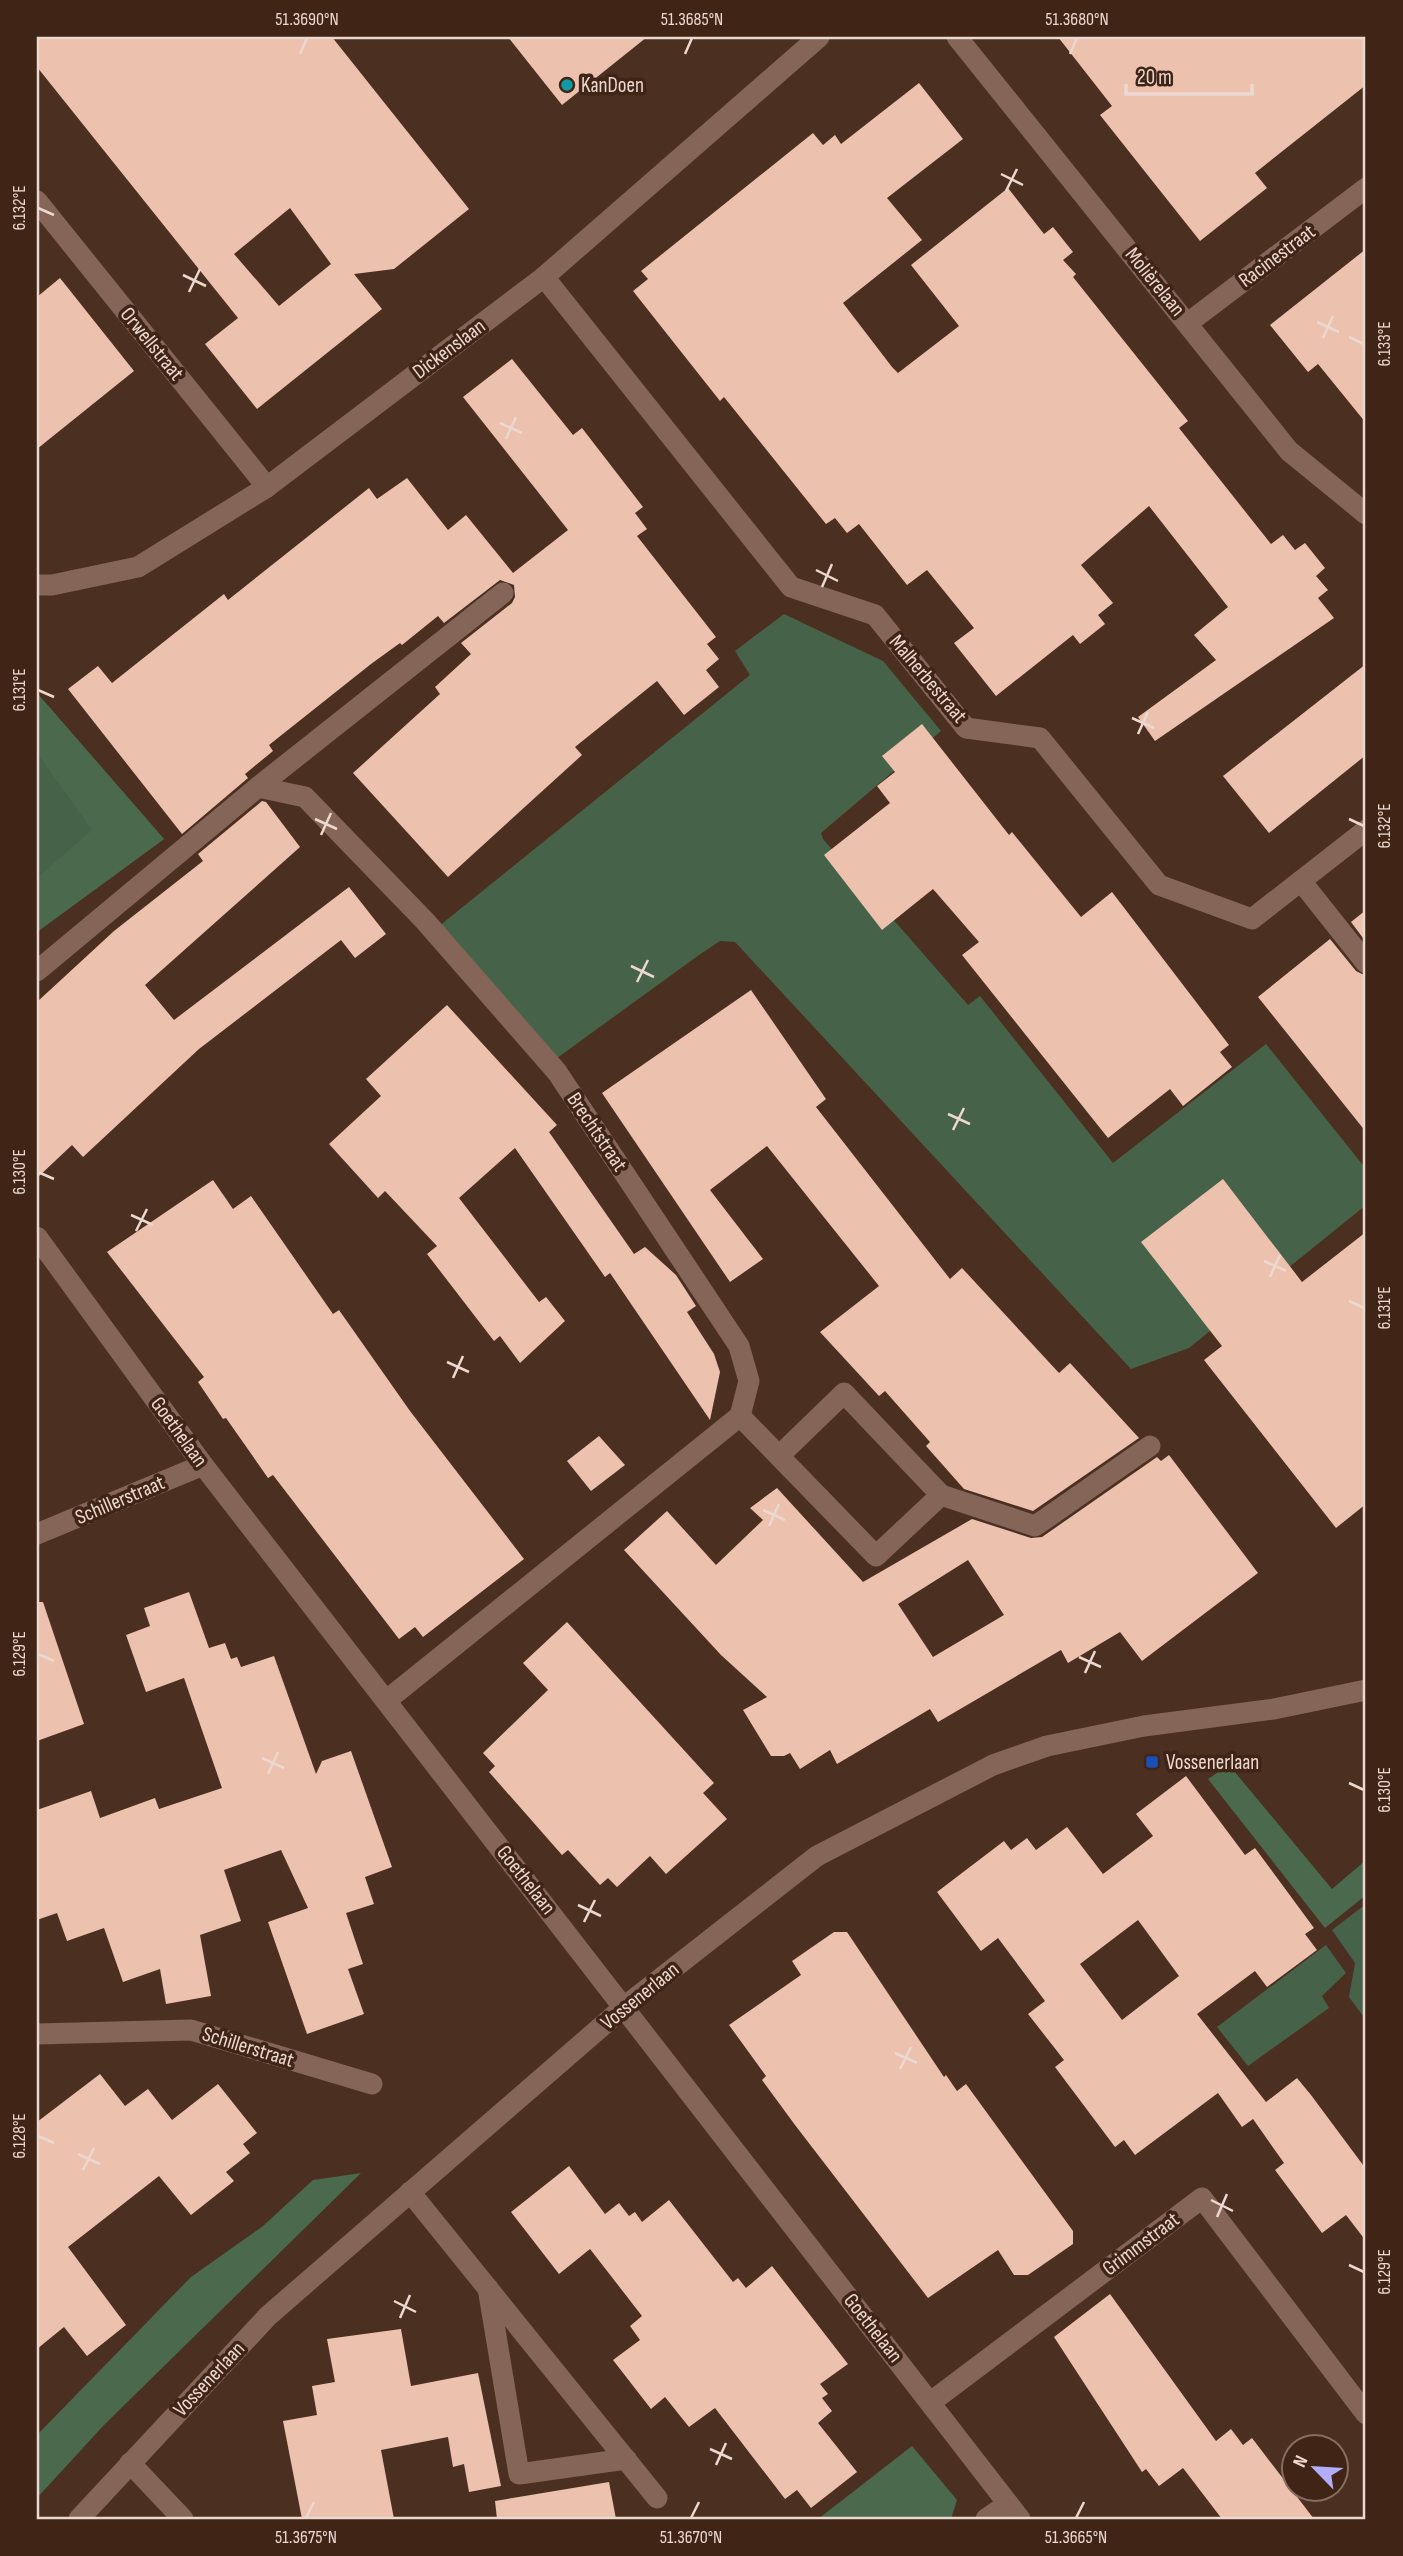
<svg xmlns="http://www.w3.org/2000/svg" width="1403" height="2556" viewBox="0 0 1403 2556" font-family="'Sofia Sans Condensed',sans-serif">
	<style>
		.green { fill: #466349 }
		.forest { fill: #4a694d }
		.building { fill: #ecc1ad; fill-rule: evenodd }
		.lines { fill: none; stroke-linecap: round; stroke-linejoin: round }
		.minor { stroke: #856557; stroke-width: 21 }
		.ticks { fill: none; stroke: #ebd8d0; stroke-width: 2.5 }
		.culture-dot { fill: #0f9aa8; stroke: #402517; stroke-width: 2.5 }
		.transit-dot { fill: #1a4fb4; stroke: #402517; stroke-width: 2.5 }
		.labels { text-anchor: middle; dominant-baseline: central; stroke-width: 7; stroke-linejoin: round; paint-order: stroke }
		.poi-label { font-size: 21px; fill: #ebd8d0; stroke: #402517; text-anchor: start }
		.street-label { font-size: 21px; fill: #ebd8d0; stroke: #402517 }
		.neatline { fill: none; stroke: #ebd8d0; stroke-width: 2.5 }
		.ticks-label { font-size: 18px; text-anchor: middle; fill: #ebd8d0 }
	</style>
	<rect width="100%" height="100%" fill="#4b2f21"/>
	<g class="green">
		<path d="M784,614L883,661L941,731L821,833L823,839L968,1005L980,996L1113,1163L1266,1044L1366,1169V1205L1189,1348L1131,1369L735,942L720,941L699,955L553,1061L433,931L750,675L735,651Z"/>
		<path d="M37,693L164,839L37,932Z"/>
		<path d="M1366,1904V2020L1349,1997L1355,1963L1332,1930Z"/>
		<path d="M1326,1945L1346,1973L1322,1996L1329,2008L1248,2066L1217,2027Z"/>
	</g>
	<g class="forest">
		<path d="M37,693L164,839L37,932V878L92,830L37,753Z"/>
		<path d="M1229,1765L1332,1889L1366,1860V1895L1325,1928L1208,1779Z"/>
		<path d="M361,2173L104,2425L37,2498V2435L191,2277L263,2226L313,2180Z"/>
		<path d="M912,2446L957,2500L951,2519H818Z"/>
	</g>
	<g class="building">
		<path d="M37,37H332L469,209L394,269L354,274L382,309L257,409L205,344L238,318L37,67ZM290,208L331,264L279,306L234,254Z"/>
		<path d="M508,37H647L562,105Z"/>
		<path d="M1058,37H1366V85L1255,173L1267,188L1200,241L1100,115L1112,106Z"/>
		<path d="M919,83L963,139L887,198L922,240L843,303L892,367L898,373L959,326L911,265L1008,188L1044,234L1053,227L1073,252L1063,260L1076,274L1073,277L1188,421L1179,428L1271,544L1283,535L1295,550L1305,543L1325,568L1316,576L1328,590L1318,598L1334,618L1155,741L1138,717L1216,660L1194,635L1228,607L1149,506L1081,565L1113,603L1098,615L1105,624L1080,644L1073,635L996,696L954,643L974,628L927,570L907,585L859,524L847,533L835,518L826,524L724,397L720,401L633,291L648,279L641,271L813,133L823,145L835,135L841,144Z"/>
		<path d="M1366,249V423L1318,364L1308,372L1270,325Z"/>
		<path d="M60,278L134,371L37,449V297Z"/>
		<path d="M512,359L573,435L582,428L643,507L635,513L647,529L637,536L716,637L707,644L719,659L706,670L719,687L684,715L657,681L575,747L582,755L448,877L353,773L440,694L435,687L471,654L461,643L512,603L515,597L514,585L500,580L444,623L438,616L402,645L400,643L371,664L269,745L273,751L245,774L248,778L182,834L68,689L98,666L112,683L224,594L228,600L369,488L377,499L407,478L448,530L466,515L513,573L568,530L463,397Z"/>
		<path d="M1366,664V755L1269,833L1223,776Z"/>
		<path d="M922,724L1009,835L1012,832L1081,917L1112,892L1229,1045L1220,1052L1232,1067L1183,1106L1170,1089L1108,1138L962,955L979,942L933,889L882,930L824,855L890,803L877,786L895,772L882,756Z"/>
		<path d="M262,801L266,802L300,847L145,985L174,1020L349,887L386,934L355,958L341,940L199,1049L83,1157L72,1145L37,1178V1002L114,931L203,861L198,854Z"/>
		<path d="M1366,910V942L1351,922Z"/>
		<path d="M1330,939L1356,971L1366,976V1132L1258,997Z"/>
		<path d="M751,990L826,1099L816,1107L950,1279L962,1268L1059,1373L1070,1363L1139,1438L1033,1511L964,1489L926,1446L930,1442L885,1391L879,1396L820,1332L879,1286L767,1146L710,1190L763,1259L730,1282L602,1093Z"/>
		<path d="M447,1005L557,1125L549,1132L634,1254L645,1247L676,1275L696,1306L687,1312L714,1354L720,1372L710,1420L610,1273L605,1277L515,1148L459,1198L539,1302L546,1297L565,1321L520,1363L500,1336L494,1341L427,1254L437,1246L385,1191L378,1198L329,1144L381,1096L366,1079Z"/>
		<path d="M1223,1179L1302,1282L1366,1232V1504L1336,1528L1204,1360L1222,1346L1141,1242Z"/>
		<path d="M213,1180L233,1209L251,1196L333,1314L339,1310L410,1411L524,1559L423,1637L415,1627L399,1639L273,1475L268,1478L226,1418L223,1419L198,1382L204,1377L107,1252Z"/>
		<path d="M599,1436L625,1465L591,1491L567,1461Z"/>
		<path d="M1169,1455L1258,1573L1142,1661L1120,1632L1068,1663L1061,1650L938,1722L930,1709L837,1764L830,1750L800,1769L790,1753L784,1756H771L743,1710L767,1697L721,1655L624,1550L667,1511L716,1565L763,1520L750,1508L777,1488L863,1582L972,1519L1031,1538L1042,1537L1157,1457L1161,1461ZM968,1560L1004,1615L933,1657L898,1604Z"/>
		<path d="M189,1592L209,1648L225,1643L231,1659L237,1657L241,1667L274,1656L316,1774L322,1761L351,1751L392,1867L365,1877L374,1904L346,1913L363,1964L348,1969L364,2014L307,2034L268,1922L308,1908L281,1850L224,1870L241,1921L200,1935L211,1996L166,2004L160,1969L123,1982L104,1928L67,1941L57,1913L37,1920V1810L91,1791L100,1818L155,1798L159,1809L222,1788L184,1678L146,1692L126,1635L150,1626L144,1608Z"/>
		<path d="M37,1602H43L84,1724L37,1741Z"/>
		<path d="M567,1622L714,1783L703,1793L727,1819L666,1874L650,1856L617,1887L608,1878L600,1885L568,1850L562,1855L489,1772L495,1766L483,1753L548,1690L523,1663Z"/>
		<path d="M1186,1776L1245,1855L1255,1848L1314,1928L1305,1934L1317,1950L1267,1987L1255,1971L1197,2014L1266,2102L1297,2078L1311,2095L1366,2169V2241L1346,2215L1322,2233L1275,2170L1284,2163L1253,2119L1242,2127L1218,2093L1135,2155L1124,2140L1115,2147L1055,2067L1064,2060L1028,2014L1045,2001L998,1938L981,1951L937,1892L1004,1841L1011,1850L1027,1838L1036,1850L1067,1827L1103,1874L1153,1836L1136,1814ZM1138,1920L1179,1976L1122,2020L1080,1964Z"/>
		<path d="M834,1932H847L944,2077L946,2075L957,2091L966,2084L1073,2231V2244L1028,2275H1014L998,2250L928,2298L795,2125L762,2080L766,2076L729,2025L801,1975L792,1961Z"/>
		<path d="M100,2074L125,2106L148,2089L172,2120L218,2084L257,2133L243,2144L250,2153L226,2172L234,2181L191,2215L159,2176L68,2247L126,2325L87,2356L64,2327L37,2349V2122Z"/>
		<path d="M569,2166L605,2214L619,2203L629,2216L635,2212L642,2222L669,2200L733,2282L738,2278L746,2288L772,2266L848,2364L820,2384L828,2394L822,2398L832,2411L818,2423L857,2472L811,2508L797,2490L785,2499L715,2408L689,2427L665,2397L651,2409L613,2360L640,2340L630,2326L642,2316L590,2249L559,2274L511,2212Z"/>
		<path d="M1110,2294L1216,2441L1231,2429L1243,2445L1252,2438L1314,2519H1222L1183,2468L1159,2486L1146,2469L1142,2472L1054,2337Z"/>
		<path d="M401,2329L411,2386L478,2373L501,2486L469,2492L464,2464L453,2467L448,2437L381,2450L394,2519H302L283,2421L317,2415L312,2386L335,2382L327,2339Z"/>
		<path d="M609,2482L616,2519H497L495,2501Z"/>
	</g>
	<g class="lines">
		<g class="minor">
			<path d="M957,37L1289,451L1366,514"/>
			<path d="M37,201L267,487"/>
			<path d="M544,277L791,587L875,615L966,728L1040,738L1159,885L1252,919L1366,830"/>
			<path d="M1188,323L1366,188"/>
			<path d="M37,585H52L138,567L267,487L544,277L819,37"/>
			<path d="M258,787L503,593"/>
			<path d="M1301,881L1366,963"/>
			<path d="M37,971L258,787L305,797L425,921L557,1072L739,1346L749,1381L740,1416L387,1700"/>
			<path d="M37,1237L203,1465L1020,2519"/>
			<path d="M740,1416L876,1556L941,1495L844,1393L780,1455"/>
			<path d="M941,1495L1035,1526L1150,1446"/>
			<path d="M37,1534L203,1465"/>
			<path d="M37,2034L191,2030L372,2084"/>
			<path d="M410,2192L657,2498"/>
			<path d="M488,2288L519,2474L626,2459"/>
			<path d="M931,2402L1202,2198L1366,2414"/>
			<path d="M130,2463L183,2519"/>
			<path d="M79,2519L268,2316L624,2007L817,1856L993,1765L1047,1746L1144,1726L1274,1709L1366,1690"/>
			<path d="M986,2519L1008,2504"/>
		</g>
	</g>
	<path class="ticks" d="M300,54L307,38M685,54L692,38M1070,54L1077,38M1001,174L1023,185M1006,191L1017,169M38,208L54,215M183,275L206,286M189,292L200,269M1317,322L1339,332M1349,337L1364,344M1323,338L1333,316M500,423L522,433M506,439L516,417M816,570L838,581M822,587L832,564M38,690L54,697M1132,718L1154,728M1138,734L1148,712M315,819L337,829M1349,819L1364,826M321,835L331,813M631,966L654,977M637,982L648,960M948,1114L970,1124M953,1130L964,1108M38,1172L54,1179M131,1215L153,1225M136,1231L147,1209M1264,1261L1286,1271M1270,1277L1280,1255M1349,1301L1364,1308M447,1362L469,1372M453,1378L463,1356M763,1510L785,1520M769,1526L779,1504M38,1654L54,1661M1079,1657L1101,1667M1085,1673L1095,1651M262,1758L284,1768M268,1774L278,1752M1349,1783L1364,1790M578,1905L601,1916M584,1922L595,1900M895,2053L917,2063M900,2069L911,2047M38,2136L54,2143M78,2154L100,2164M83,2170L94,2148M1211,2200L1233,2211M1217,2217L1227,2194M1349,2265L1364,2272M394,2301L416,2312M400,2318L410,2295M710,2449L732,2459M716,2465L726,2443M306,2518L314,2502M691,2518L699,2502M1076,2518L1084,2502"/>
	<circle class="culture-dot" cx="567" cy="85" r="7"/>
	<rect class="transit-dot" x="1145" y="1755" width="14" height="14" rx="3.5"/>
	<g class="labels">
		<g class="poi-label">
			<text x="581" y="85">KanDoen</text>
			<text x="1166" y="1762">Vossenerlaan</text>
		</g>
		<g class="street-label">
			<text transform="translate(1277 256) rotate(-37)">Racinestraat</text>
			<text transform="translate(1155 282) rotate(51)">Molièrelaan</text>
			<text transform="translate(152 344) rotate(51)">Orwellstraat</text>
			<text transform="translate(449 349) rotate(-37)">Dickenslaan</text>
			<text transform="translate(928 679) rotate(50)">Malherbestraat</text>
			<text transform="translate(597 1132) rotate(56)">Brechtstraat</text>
			<text transform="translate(179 1432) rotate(54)">Goethelaan</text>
			<text transform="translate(120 1500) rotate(-23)">Schillerstraat</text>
			<text transform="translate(526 1880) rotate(52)">Goethelaan</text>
			<text transform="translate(640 1996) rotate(-39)">Vossenerlaan</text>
			<text transform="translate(248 2047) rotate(17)">Schillerstraat</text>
			<text transform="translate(1141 2244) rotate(-37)">Grimmstraat</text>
			<text transform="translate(873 2328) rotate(52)">Goethelaan</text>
			<text transform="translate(209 2379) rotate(-47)">Vossenerlaan</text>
		</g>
	</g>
	<rect width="1403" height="2556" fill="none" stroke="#402517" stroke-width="77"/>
	<g transform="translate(1315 2468) rotate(295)"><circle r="33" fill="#402517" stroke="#846d61" stroke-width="2"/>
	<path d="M0-5L12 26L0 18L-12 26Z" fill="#b1adfa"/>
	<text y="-10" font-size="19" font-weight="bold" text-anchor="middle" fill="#ebd8d0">N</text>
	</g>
	<path d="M1126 84v10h126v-10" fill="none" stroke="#ebd8d0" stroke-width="3.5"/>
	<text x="1137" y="84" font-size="21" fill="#ebd8d0" stroke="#402517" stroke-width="5" paint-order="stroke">20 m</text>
	<rect x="38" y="38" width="1326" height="2480" class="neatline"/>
	<g class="ticks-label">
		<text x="307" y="25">51.3690°N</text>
		<text x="692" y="25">51.3685°N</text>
		<text x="1077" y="25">51.3680°N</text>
		<text transform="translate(19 208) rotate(-90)" y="6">6.132°E</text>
		<text transform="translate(1384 344) rotate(-90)" y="6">6.133°E</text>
		<text transform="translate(19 690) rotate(-90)" y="6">6.131°E</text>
		<text transform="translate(1384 826) rotate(-90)" y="6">6.132°E</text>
		<text transform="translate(19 1172) rotate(-90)" y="6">6.130°E</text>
		<text transform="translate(1384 1308) rotate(-90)" y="6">6.131°E</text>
		<text transform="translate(19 1654) rotate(-90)" y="6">6.129°E</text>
		<text transform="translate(1384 1790) rotate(-90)" y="6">6.130°E</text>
		<text transform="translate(19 2136) rotate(-90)" y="6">6.128°E</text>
		<text transform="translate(1384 2272) rotate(-90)" y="6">6.129°E</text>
		<text x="306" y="2543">51.3675°N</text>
		<text x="691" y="2543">51.3670°N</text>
		<text x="1076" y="2543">51.3665°N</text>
	</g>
</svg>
